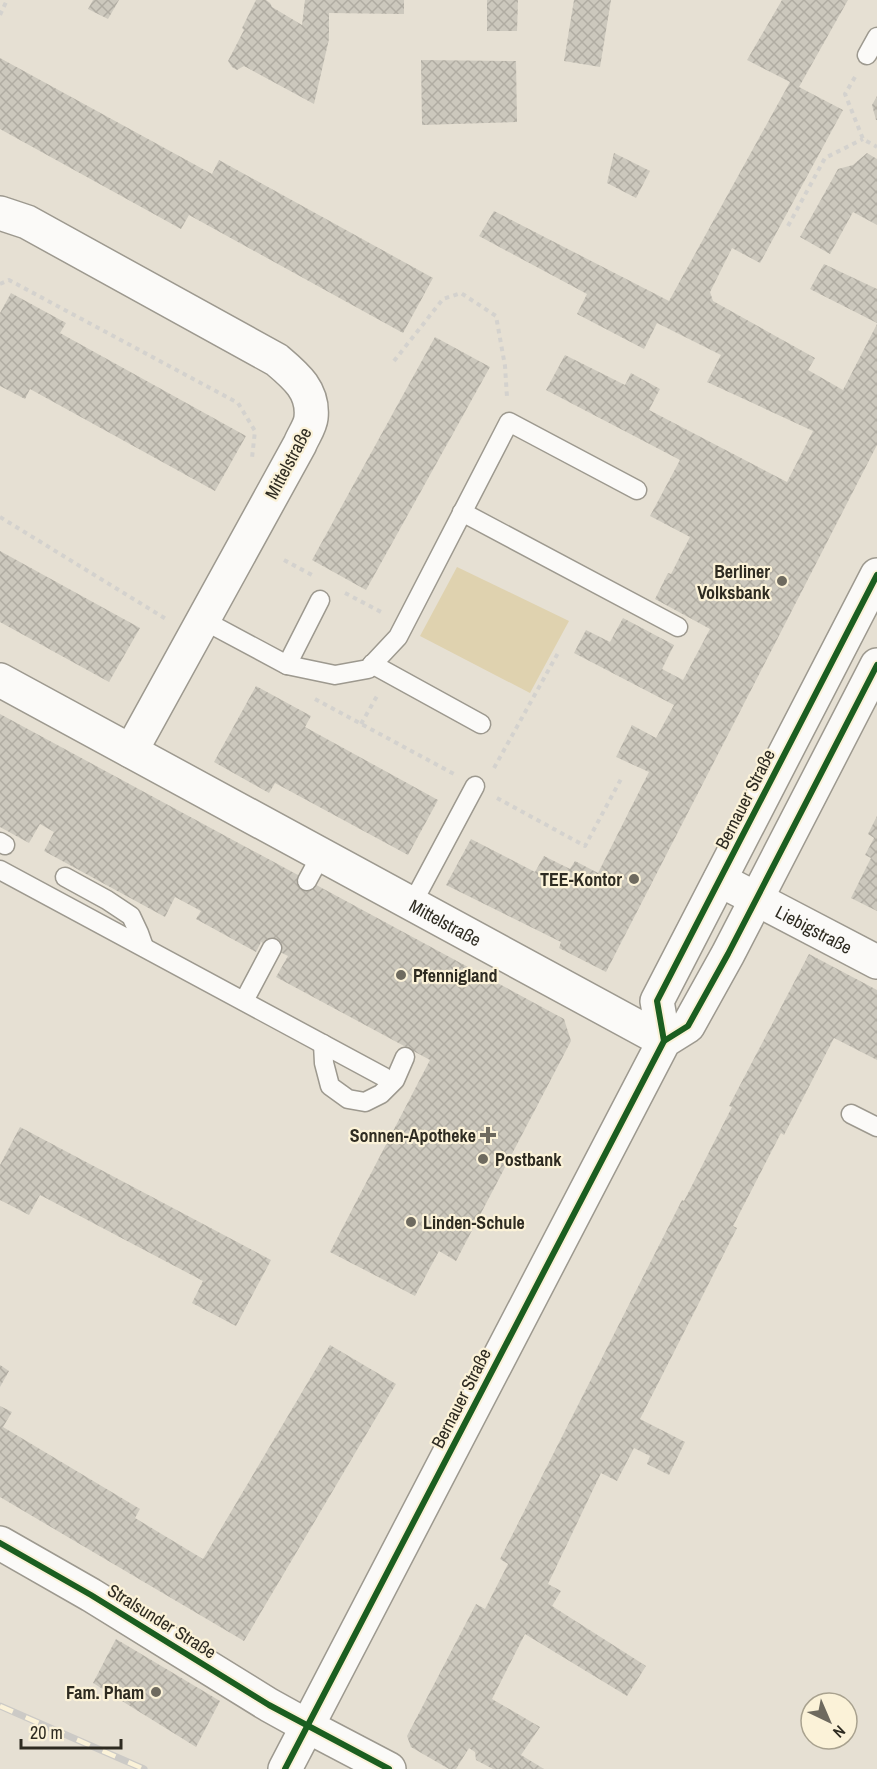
<svg xmlns="http://www.w3.org/2000/svg" width="877" height="1769" viewBox="0 0 877 1769" font-family="'Archivo Narrow',sans-serif">
	<style>
		.green { fill: #dfd2af }
		.building { fill: url(#building-cross-hatch) }
		.lines { fill: none; stroke-linecap: round; stroke-linejoin: round }
		.service-casing { stroke: #9d998f; stroke-width: 21 }
		.minor-casing { stroke: #9d998f; stroke-width: 36 }
		.tertiary-casing { stroke: #9d998f; stroke-width: 36 }
		.primary-casing { stroke: #9d998f; stroke-width: 36 }
		.path { stroke: #d4d2ce; stroke-width: 4; stroke-dasharray: 4.5 4.5; stroke-linecap: butt }
		.service { stroke: #fbfaf8; stroke-width: 18 }
		.minor { stroke: #fbfaf8; stroke-width: 33 }
		.tertiary { stroke: #fbfaf8; stroke-width: 33 }
		.primary { stroke: #fbfaf8; stroke-width: 33 }
		.rail-casing { stroke: #cccac6; stroke-width: 7 }
		.rail { stroke: #fbf2d8; stroke-width: 4.5; stroke-dasharray: 14; stroke-linecap: butt }
		.cycleway-casing { stroke: #fbf2d8; stroke-width: 10 }
		.cycleway { stroke: #1b5e20; stroke-width: 6 }
		.poi-dot { fill: #6e6a5f; stroke: #fbf2d8; stroke-width: 2 }
		.labels { text-anchor: middle; dominant-baseline: central; stroke-width: 4.5; stroke-linejoin: round; paint-order: stroke }
		.street-label { font-size: 18px; fill: #2e2b21; stroke: #fbf2d8 }
		.poi-label { font-size: 18px; font-weight: bold; fill: #2e2b21; stroke: #fbf2d8; text-anchor: end }
	</style>
	<defs>
		<pattern id="building-cross-hatch" width="8" height="8" patternUnits="userSpaceOnUse" patternTransform="scale(1.5)"><rect width="8" height="8" fill="#ccc8bd"/><path d="M0 0l8 8M0 8l8-8" fill="none" stroke="#b0aca2"/></pattern>
	</defs>
	<rect width="100%" height="100%" fill="#e6e0d3"/>
	<path class="green" d="M457,567L569,621L530,693L420,636Z"/>
	<g class="building">
		<path d="M93,0H119L108,19L88,9Z"/>
		<path d="M256,0H266L270,3L272,7L302,25L305,0H404V14L329,13V39L314,104L244,66L237,70L232,67L228,61L244,30L242,28Z"/>
		<path d="M487,0H518L517,31H487Z"/>
		<path d="M574,0H611L600,67L564,61Z"/>
		<path d="M782,0H848L799,87L843,110L760,263L732,248L710,292L713,301L815,358L808,370L843,390L877,324V445L606,972L559,948L561,942L446,885L471,839L535,872L544,856L570,869L575,861L598,873L649,772L616,757L632,725L656,738L674,705L574,653L586,630L610,642L623,618L674,645L662,669L683,680L710,629L655,599L668,573L671,574L690,537L650,516L680,460L546,390L565,355L625,385L631,373L660,389L649,410L787,482L813,431L707,382L721,355L657,323L644,349L577,314L587,294L479,236L494,211L669,301L790,82L747,60Z"/>
		<path d="M0,58L212,174L219,160L433,278L403,333L189,215L181,229L0,129Z"/>
		<path d="M421,60L516,61L517,122L422,125Z"/>
		<path d="M877,96V120H876L872,105Z"/>
		<path d="M614,153L650,171L636,198L607,183Z"/>
		<path d="M867,153L877,159V225L853,212L830,254L800,237L838,169L853,165Z"/>
		<path d="M824,264L877,289V323L810,289Z"/>
		<path d="M11,293L66,323L60,333L246,436L215,491L30,389L25,399L0,386V313Z"/>
		<path d="M435,337L490,367L366,590L312,560Z"/>
		<path d="M0,551L140,628L109,682L0,622Z"/>
		<path d="M256,686L311,716L305,727L438,800L408,855L275,783L269,793L214,762Z"/>
		<path d="M0,714L564,1019L571,1041L456,1261L439,1251L415,1296L330,1252L430,1060L276,977L288,956L272,948L261,942L256,952L196,919L201,911L175,897L165,917L44,851L54,832L40,824L29,843L0,827Z"/>
		<path d="M877,816V911L851,898L871,858L865,855L874,838L868,834Z"/>
		<path d="M809,954L877,990V1060L834,1038L784,1135L781,1133L733,1226L737,1228L640,1419L685,1442L669,1475L647,1464L650,1456L634,1448L617,1481L601,1473L548,1584L561,1591L552,1606L646,1666L627,1696L525,1634L492,1699L540,1727L521,1755L544,1769H493L476,1760L475,1752L469,1748L456,1769H449L411,1747L407,1736L476,1604L485,1609L508,1564L500,1559L682,1200L684,1201L732,1107L729,1106Z"/>
		<path d="M20,1127L271,1260L236,1326L192,1303L203,1281L40,1195L29,1215L0,1200V1165Z"/>
		<path d="M330,1345L396,1384L244,1641L0,1497V1406L12,1412L3,1427L140,1509L135,1518L203,1559Z"/>
		<path d="M0,1365L9,1371L0,1387Z"/>
		<path d="M116,1639L220,1701L196,1747L93,1683Z"/>
	</g>
	<g class="lines">
		<g class="service-casing">
			<g id="service">
				<path d="M867,55L877,37"/>
				<path d="M462,512L678,627"/>
				<path d="M203,620L287,665L335,675L368,669L398,637L509,422L637,490"/>
				<path d="M372,664L481,724"/>
				<path d="M287,665L320,600"/>
				<path d="M0,842L5,845"/>
				<path d="M0,870L384,1077"/>
				<path d="M65,877L107,900L131,916L139,933L144,947"/>
				<path d="M307,881L321,855"/>
				<path d="M412,904L475,786"/>
				<path d="M244,1001L272,948"/>
				<path d="M323,1044L324,1063L330,1086L348,1099L365,1102L381,1094L395,1080L405,1057"/>
				<path d="M851,1114L877,1127"/>
			</g>
		</g>
		<g class="minor-casing">
			<g id="minor">
				<path d="M0,213L27,222L277,360C296,376 314,391 311,418C310,427 303,436 300,444L131,751"/>
				<path id="s1" d="M0,680L664,1041"/>
				<path id="s2" d="M720,880L877,962"/>
				<path d="M307,1726L389,1769"/>
			</g>
		</g>
		<g class="tertiary-casing">
			<path id="tertiary" d="M0,1543L91,1595L269,1705L307,1726"/>
		</g>
		<g class="primary-casing">
			<g id="primary">
				<path d="M664,1041L657,1001L877,575"/>
				<path d="M285,1769L664,1041L688,1026L728,954L877,665"/>
			</g>
		</g>
		<g class="path">
			<path d="M0,15L7,0"/>
			<path d="M855,77L845,94L863,139L877,147"/>
			<path d="M788,226L825,158L863,139"/>
			<path d="M0,284L9,280L238,403L255,431L252,458"/>
			<path d="M394,361L443,299L461,293L496,316L505,366L507,397"/>
			<path d="M0,517L166,619"/>
			<path d="M284,560L312,575"/>
			<path d="M345,593L383,613"/>
			<path d="M315,699L454,774"/>
			<path d="M361,724L377,696"/>
			<path d="M494,768L558,653"/>
			<path d="M497,798L585,846L621,779"/>
		</g>
		<use href="#service" class="service"/>
		<use href="#minor" class="minor"/>
		<use href="#tertiary" class="tertiary"/>
		<use href="#primary" class="primary"/>
		<g class="rail-casing">
			<path id="rail" d="M0,1706L144,1769"/>
		</g>
		<use href="#rail" class="rail"/>
		<g class="cycleway-casing">
			<g id="cycleway">
				<path d="M664,1041L657,1001L877,575"/>
				<path d="M0,1543L91,1595L269,1705L389,1769"/>
				<path d="M285,1769L664,1041L688,1026L728,954L877,665"/>
			</g>
		</g>
		<use href="#cycleway" class="cycleway"/>
	</g>
	<g class="poi-dot">
		<circle cx="782" cy="581" r="6"/>
		<circle cx="634" cy="879" r="6"/>
		<circle cx="401" cy="975" r="6"/>
		<path d="M485 1126h6v6h6v6h-6v6h-6v-6h-6v-6h6z"/>
		<circle cx="483" cy="1159" r="6"/>
		<circle cx="411" cy="1222" r="6"/>
		<circle cx="156" cy="1692" r="6"/>
	</g>
	<g class="labels">
		<g class="street-label">
			<text transform="translate(288 463) rotate(-62)">Mittelstraße</text>
			<text transform="translate(745 799) rotate(-63)">Bernauer Straße</text>
			<text stroke="none"><textPath href="#s1" startOffset="507">Mittelstraße</textPath></text>
			<text stroke="none"><textPath href="#s2" startOffset="106">Liebigstraße</textPath></text>
			<text transform="translate(461 1398) rotate(-63)">Bernauer Straße</text>
			<text transform="translate(162 1621) rotate(32)">Stralsunder Straße</text>
		</g>
		<g class="poi-label">
			<text x="770" y="571">Berliner<tspan x="770" dy="21">Volksbank</tspan></text>
			<text x="622" y="879">TEE-Kontor</text>
			<text x="413" y="975" text-anchor="start">Pfennigland</text>
			<text x="476" y="1135">Sonnen-Apotheke</text>
			<text x="495" y="1159" text-anchor="start">Postbank</text>
			<text x="423" y="1222" text-anchor="start">Linden-Schule</text>
			<text x="144" y="1692">Fam. Pham</text>
		</g>
	</g>
	<g transform="translate(829 1721) rotate(136)"><circle r="28" fill="#fbf2d8" stroke="#a9a28f" stroke-width="1.5"/>
	<path d="M0-4.5L10 22L0 15L-10 22Z" fill="#6e6a5f"/>
	<text y="-9" font-size="16" font-weight="bold" text-anchor="middle" fill="#2e2b21">N</text>
	</g>
	<path d="M21 1739v9h100v-9" fill="none" stroke="#2e2b21" stroke-width="3"/>
	<text x="30" y="1739" font-size="18" fill="#2e2b21" stroke="#fbf2d8" stroke-width="4.5" paint-order="stroke">20 m</text>
</svg>
